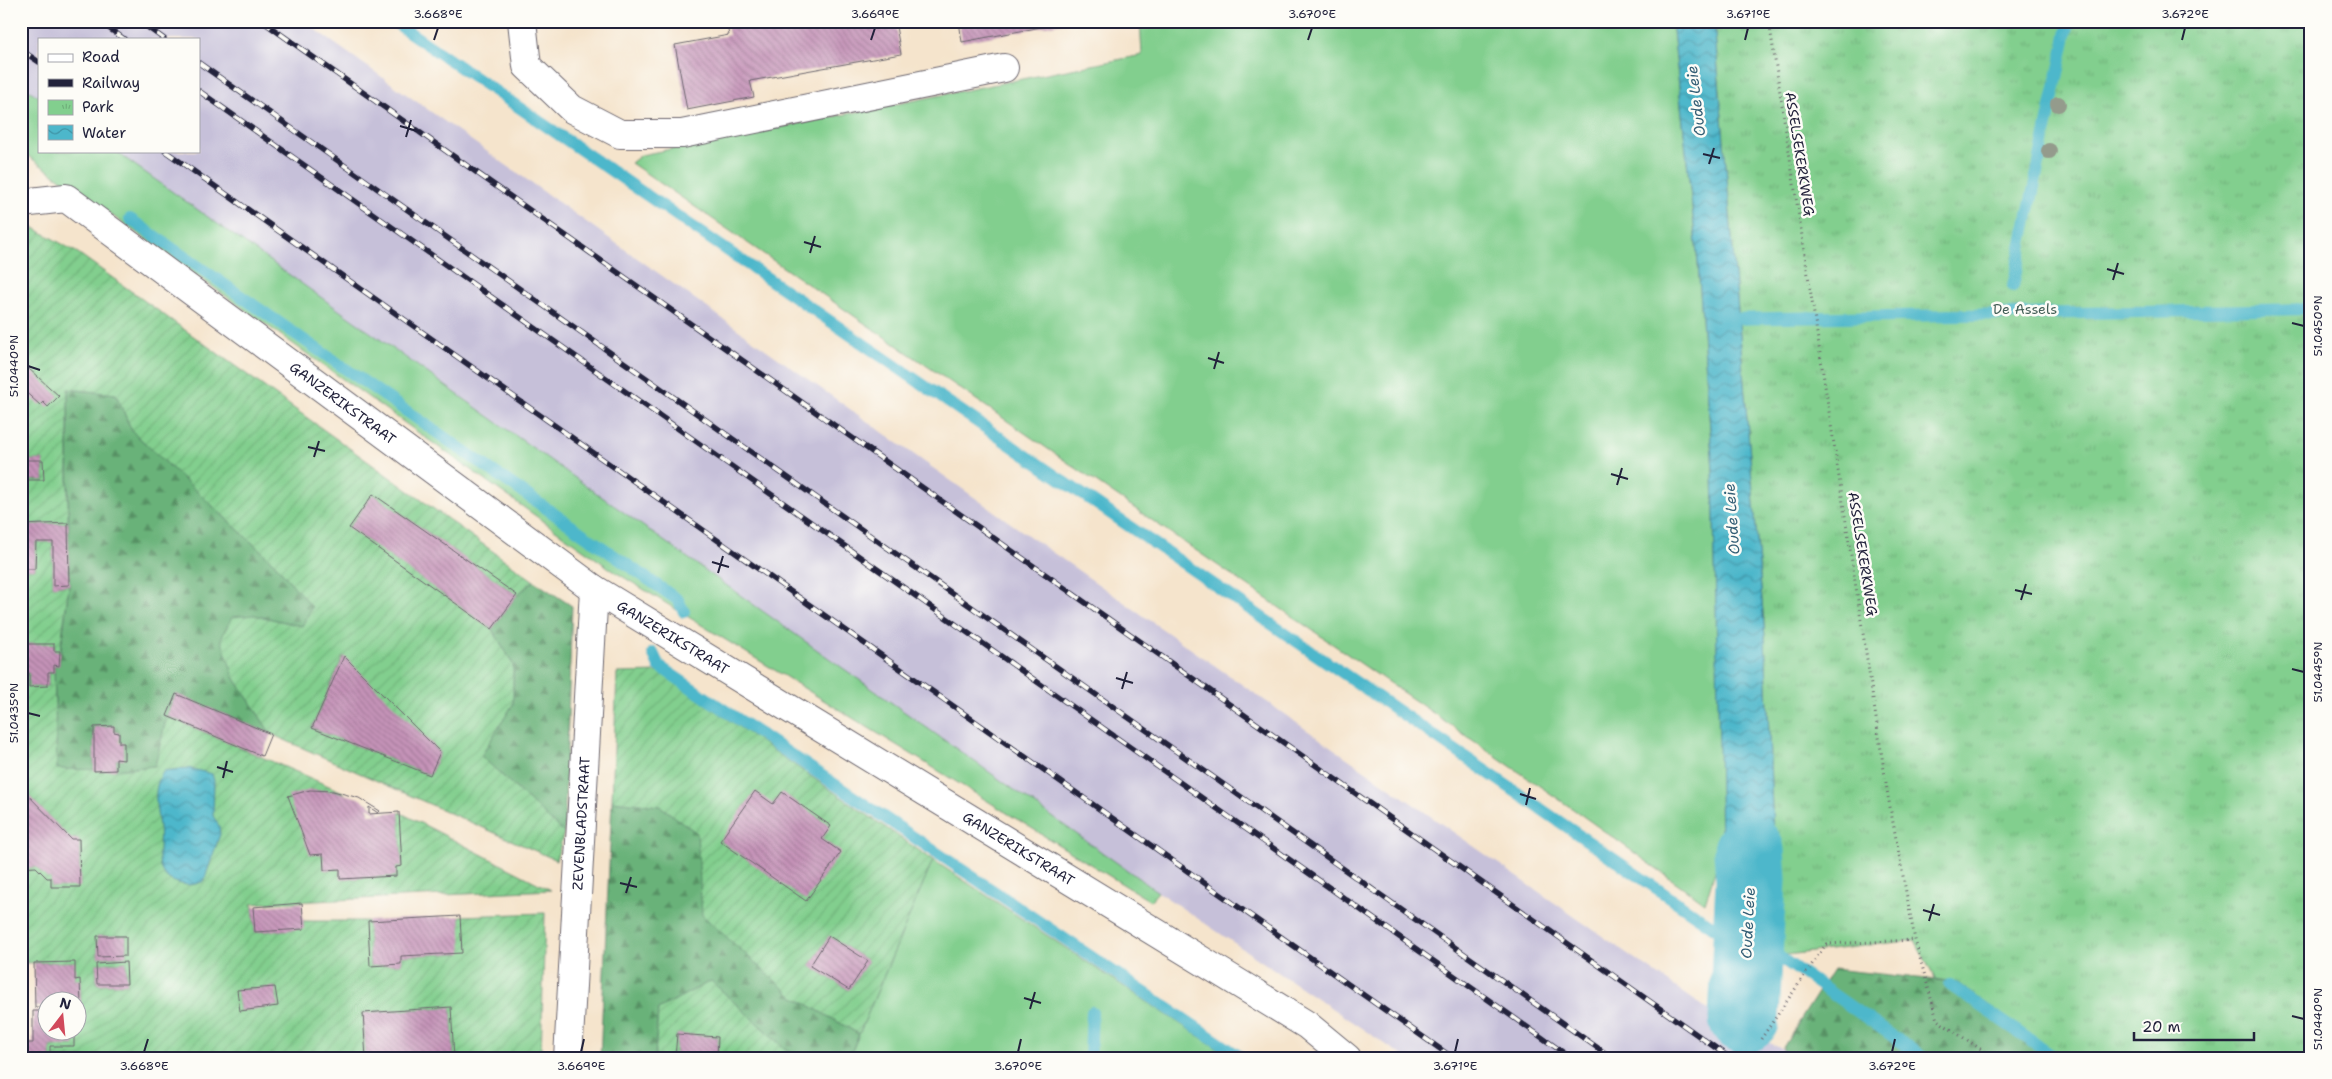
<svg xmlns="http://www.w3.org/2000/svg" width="2332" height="1079" viewBox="0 0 2332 1079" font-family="'Shantell Sans',sans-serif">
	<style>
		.industrial { fill: #c6c0d9 }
		.grass { fill: #82cf8e; stroke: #527864 }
		.forest { fill: url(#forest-firs); stroke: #466a5a }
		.park { fill: url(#park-tufts); stroke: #527864 }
		.garden { fill: url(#garden-furrows); stroke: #527864; fill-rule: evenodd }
		.water { fill: url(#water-waves); stroke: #386c83 }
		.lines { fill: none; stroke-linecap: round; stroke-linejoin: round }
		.stream { stroke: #4db7cb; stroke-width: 12 }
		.river { stroke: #4db7cb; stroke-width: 71 }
		.building { fill: url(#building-back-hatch) }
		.minor-casing { stroke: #6c666e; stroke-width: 30 }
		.path { stroke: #6c666e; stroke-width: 3; stroke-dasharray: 1 4; stroke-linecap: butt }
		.minor { stroke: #fff; stroke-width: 28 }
		.rail-casing { stroke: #22223b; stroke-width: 5.5 }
		.rail { stroke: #fdfcf7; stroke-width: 4; stroke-dasharray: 11; stroke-linecap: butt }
		.tree { fill: #949b8c }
		.ticks { fill: none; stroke: #22223b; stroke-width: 2 }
		.labels { text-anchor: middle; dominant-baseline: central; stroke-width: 5; stroke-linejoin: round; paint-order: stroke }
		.street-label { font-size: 14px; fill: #22223b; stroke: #fdfcf7 }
		.park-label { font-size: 14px; fill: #445f58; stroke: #fdfcf7 }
		.water-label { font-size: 15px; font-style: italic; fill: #335e75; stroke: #fdfcf7 }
		.neatline { fill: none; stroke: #22223b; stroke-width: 2 }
		.ticks-label { font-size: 12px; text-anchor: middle; fill: #22223b }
	</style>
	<defs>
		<pattern id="forest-firs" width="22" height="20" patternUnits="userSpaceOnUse" patternTransform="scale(1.25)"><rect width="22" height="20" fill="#69b279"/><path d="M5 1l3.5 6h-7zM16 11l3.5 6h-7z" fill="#569064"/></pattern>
		<pattern id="park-tufts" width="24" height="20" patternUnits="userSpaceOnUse" patternTransform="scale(1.25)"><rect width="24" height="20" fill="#82cf8e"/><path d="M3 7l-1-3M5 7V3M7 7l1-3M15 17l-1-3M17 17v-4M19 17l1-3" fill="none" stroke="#70b17b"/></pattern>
		<pattern id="garden-furrows" width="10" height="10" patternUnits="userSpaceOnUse" patternTransform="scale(1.25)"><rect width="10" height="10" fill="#82cf8e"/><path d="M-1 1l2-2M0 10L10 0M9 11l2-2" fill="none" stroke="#70b17b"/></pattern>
		<pattern id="water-waves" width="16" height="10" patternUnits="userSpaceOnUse" patternTransform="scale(1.25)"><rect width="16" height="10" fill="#4db7cb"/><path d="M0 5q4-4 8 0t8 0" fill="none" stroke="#4094a6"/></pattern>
		<pattern id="building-back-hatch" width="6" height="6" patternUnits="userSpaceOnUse" patternTransform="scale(1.25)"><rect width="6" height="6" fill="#c593b8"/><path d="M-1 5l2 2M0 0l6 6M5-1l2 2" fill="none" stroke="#a07897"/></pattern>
	</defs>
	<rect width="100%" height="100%" fill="#fdfcf7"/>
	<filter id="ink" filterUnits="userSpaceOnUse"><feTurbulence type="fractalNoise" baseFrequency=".02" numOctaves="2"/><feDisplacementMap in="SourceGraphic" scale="10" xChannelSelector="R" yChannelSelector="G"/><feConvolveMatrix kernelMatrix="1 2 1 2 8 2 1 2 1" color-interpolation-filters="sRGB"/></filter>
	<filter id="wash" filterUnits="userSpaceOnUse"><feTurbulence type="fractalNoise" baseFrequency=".0096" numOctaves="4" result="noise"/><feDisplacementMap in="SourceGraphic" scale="20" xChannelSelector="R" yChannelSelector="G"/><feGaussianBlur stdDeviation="1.12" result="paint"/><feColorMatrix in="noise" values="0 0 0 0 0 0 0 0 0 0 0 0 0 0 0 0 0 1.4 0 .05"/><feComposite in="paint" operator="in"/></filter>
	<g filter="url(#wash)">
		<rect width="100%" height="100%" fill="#f5e4cc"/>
		<path class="industrial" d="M21,21H303L1019,529L1724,1021L1782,1049L1795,1058H1406L1158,892L144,172L61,151H199V39H39V97L21,85Z"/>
		<g class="grass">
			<path d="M1140,21H1672L1698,263L1713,470L1722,849L1705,903L1573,809L631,163L641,155L1142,55Z"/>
			<path d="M21,85L39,97V151H115L1158,892L1150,901L612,570L21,151Z"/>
			<path d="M933,860L1232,1058H849Z"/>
		</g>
		<g class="forest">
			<path d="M68,389L116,394L132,431L274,563L313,607L302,626L254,615L234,677L271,734L176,694L167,716L155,766L116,770V759L123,760L119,733L114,732L113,726L94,727V771L57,769L54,665H59L69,585Z"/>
			<path d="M534,581L572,606L564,833L481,756L513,704V664L492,629L517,595Z"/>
			<path d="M612,801L660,806L698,833L701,872L791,995L859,1034L849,1058H795L711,981L658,1009L655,1058H600Z"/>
			<path d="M1833,969L1956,982L2064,1058H1795L1782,1049Z"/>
		</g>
		<path class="park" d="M1714,21H2311V1058H2064L1956,982L1935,979L1915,940L1778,956L1765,637Z"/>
		<g class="garden">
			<path d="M34,228L78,253L534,581L517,595L373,494L349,527L492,629L513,664V704L481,756L564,833L556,860L271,734L234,677L221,639L232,617L254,615L302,626L312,607L274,563L132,431L116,394L68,389V523L21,525V481L44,480L43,460H21V229ZM343,657L440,752L430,775L312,728Z"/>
			<path d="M36,542H53V586L69,585L60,651H54V644H21V569H35Z"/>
			<path d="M48,672H54L57,769L116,770L155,766L167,716L345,793L310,790L323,854L324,870L340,869V879L396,876V867L402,866L399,812L551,890L251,904L253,907L255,932L303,929V921H368L370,966L401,964V956L461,953L460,916L545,913L541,1058H454L451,1007L363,1013L366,1058H50V1046H74V1032H78V1009L81,1006L80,980H75L74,962L21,963V868L36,867L47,878H51V887L80,886L79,839H71L21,788V673H29V687L48,686ZM97,936H126V956L98,957ZM126,962L127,984H97L96,964ZM275,987L278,1006L240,1011L237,990Z"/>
			<path d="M659,672L933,860L859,1034L791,995L702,915L697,833L660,806L612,801L617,673ZM829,936L868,961L849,990L810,966Z"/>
			<path d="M711,981L795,1058H717L718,1037L677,1034L675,1058H655L658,1009Z"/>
		</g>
		<g class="water">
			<path d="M1672,21H1714L1765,637L1778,956L1781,974L1723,934L1713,470L1698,263Z"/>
			<path d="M188,768L212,774L214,781L213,816L219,826L220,834L204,881C196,885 187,886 178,883C150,875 162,849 159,827C157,809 151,787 164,771Z"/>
		</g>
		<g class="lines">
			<g class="stream">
				<path d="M393,21L1723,934"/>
				<path d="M130,219L678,600L684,612"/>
				<path d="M2013,286L2069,21"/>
				<path d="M1723,319L2311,309"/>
				<path d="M653,653L659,666L1242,1058"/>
				<path d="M1778,956L1924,1058"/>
				<path d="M1950,985L2056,1058"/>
				<path d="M1090,1058L1092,1012"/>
			</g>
			<path class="river" d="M1744,1018L1751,880L1749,851"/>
		</g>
		<g id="blocks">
			<g class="building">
				<path d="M726,21H895L901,54L750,81L754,97L687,110L675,45L729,35Z"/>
				<path d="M959,21H1068V22L962,42Z"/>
				<path d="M28,368L59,396L48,407L43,402L40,405L21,388V376Z"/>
				<path d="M21,460H43L44,480H21Z"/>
				<path d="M373,494L517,595L492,629L349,528Z"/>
				<path d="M68,523L69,585L53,586V542H36L35,569H21V525Z"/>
				<path d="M21,644H54V651H60L59,666L54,665V672H48V686L29,687V673H21Z"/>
				<path d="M344,656L440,752L430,775L312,728Z"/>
				<path d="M176,694L271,734L262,756L167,716Z"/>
				<path d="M114,726V732L119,733V743H124V760L116,759V770L94,771V727Z"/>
				<path d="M21,788L71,839H79L80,887H51V878H47L36,867L21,868Z"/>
				<path d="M310,790L333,791L359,798L380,811L378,813L369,807V814L399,812L402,866L396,867V876L340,879V869L324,870L323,854L310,855L288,796Z"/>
				<path d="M755,791L773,804L782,792L831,826L822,839L841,852L806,901L720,841Z"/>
				<path d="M302,903L304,929L255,932L253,907Z"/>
				<path d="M460,916L462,953L401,956V964L370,966L368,921Z"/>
				<path d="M97,936H126V956L98,957Z"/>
				<path d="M829,936L868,961L849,990L810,966Z"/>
				<path d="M75,962V980L80,979L81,1007H78V1002H48V1007H35L34,963Z"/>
				<path d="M126,962L127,984H97L96,964Z"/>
				<path d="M275,987L278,1006L240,1011L237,990Z"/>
				<path d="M451,1007L454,1058H366L363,1013Z"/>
				<path d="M33,1011H48V1032H74V1046H50V1058H21V1043H33Z"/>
				<path d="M677,1034L718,1037L717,1058H675Z"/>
			</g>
		</g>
	</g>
	<g filter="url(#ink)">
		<use href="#blocks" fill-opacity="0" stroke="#6c666e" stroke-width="1"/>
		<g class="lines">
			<g class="minor-casing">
				<g id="minor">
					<path d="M522,21L527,66L572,109L620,134H682L1004,68"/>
					<path id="s1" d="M21,203L66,198L594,589L1307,1025L1347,1058"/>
					<path id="s2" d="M568,1058L594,589"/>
				</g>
			</g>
			<g class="path">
				<path d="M1769,21L1888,796L1915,940L1937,1020L1994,1058"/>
				<path d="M1761,1039L1826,944L1915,940"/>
			</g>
			<use href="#minor" class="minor"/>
			<g class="rail-casing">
				<g id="rail">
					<path d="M99,21L124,39"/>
					<path d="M139,21L164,39"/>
					<path d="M262,21L1730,1058"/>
					<path d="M21,50L39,62"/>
					<path d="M199,63L1612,1058"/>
					<path d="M199,91L1571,1058"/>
					<path d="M165,151L1453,1058"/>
				</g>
			</g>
			<use href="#rail" class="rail"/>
		</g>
		<g class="tree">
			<circle cx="2058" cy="104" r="8"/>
			<circle cx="2049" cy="151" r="8"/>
		</g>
	</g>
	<path class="ticks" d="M434,40L438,28M871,40L875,28M1308,40L1312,28M1745,40L1748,28M2182,40L2185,28M400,126L417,131M406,137L411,120M1703,154L1720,158M1709,164L1714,148M804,242L821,247M810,253L815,236M2107,269L2124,274M2113,280L2118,263M2292,323L2304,326M1208,358L1224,363M28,366L40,370M1214,369L1219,352M308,447L325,451M314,457L319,441M1611,474L1628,479M1617,485L1622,468M712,562L729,567M718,573L723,556M2015,590L2032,594M2021,600L2026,584M2292,669L2304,672M1116,678L1133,683M1122,689L1127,672M28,713L40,716M217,767L233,772M223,778L227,761M1520,794L1536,799M1526,805L1530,788M620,883L637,887M626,893L631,877M1923,910L1940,915M1929,921L1934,904M1024,998L1041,1003M1030,1009L1035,992M2292,1016L2304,1019M144,1052L148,1039M581,1052L584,1039M1018,1052L1021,1039M1455,1052L1458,1039M1892,1052L1895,1039"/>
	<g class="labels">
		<g class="street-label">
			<text transform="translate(1800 154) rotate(81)">ASSELSEKERKWEG</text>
			<text stroke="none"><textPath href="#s1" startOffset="390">GANZERIKSTRAAT</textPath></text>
			<text transform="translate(1863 554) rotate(81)">ASSELSEKERKWEG</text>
			<text stroke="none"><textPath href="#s1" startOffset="795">GANZERIKSTRAAT</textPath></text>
			<text stroke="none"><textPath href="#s2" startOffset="235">ZEVENBLADSTRAAT</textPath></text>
			<text stroke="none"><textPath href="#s1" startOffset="1200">GANZERIKSTRAAT</textPath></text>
		</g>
		<g class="park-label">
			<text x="2025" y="309">De Assels</text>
		</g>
		<g class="water-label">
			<text transform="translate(1696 101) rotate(-97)">Oude Leie</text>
			<text transform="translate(1732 519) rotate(-94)">Oude Leie</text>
			<text transform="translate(1748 923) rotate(-87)">Oude Leie</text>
		</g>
	</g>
	<rect width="2332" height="1079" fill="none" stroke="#fdfcf7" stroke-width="55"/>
	<rect x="38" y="38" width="162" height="115" fill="#fdfcf7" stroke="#a5a5ac"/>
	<rect x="48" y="54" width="25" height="8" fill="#ffffff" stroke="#a5a5ac"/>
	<text x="82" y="62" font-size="15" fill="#22223b">Road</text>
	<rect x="48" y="79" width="25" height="8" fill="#22223b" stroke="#a5a5ac"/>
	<text x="82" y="88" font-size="15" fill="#22223b">Railway</text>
	<rect x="48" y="100" width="25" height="15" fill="url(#park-tufts)" stroke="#a5a5ac"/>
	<text x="82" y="112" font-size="15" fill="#22223b">Park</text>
	<rect x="48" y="125" width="25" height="15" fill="url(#water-waves)" stroke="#a5a5ac"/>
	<text x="82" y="138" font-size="15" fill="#22223b">Water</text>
	<g transform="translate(62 1016) rotate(16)"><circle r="24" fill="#fdfcf7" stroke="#a5a5ac"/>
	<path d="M0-4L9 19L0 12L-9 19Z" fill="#d1495b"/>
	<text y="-8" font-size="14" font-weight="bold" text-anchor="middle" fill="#22223b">N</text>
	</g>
	<path d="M2134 1032v8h120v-8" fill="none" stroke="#22223b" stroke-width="2.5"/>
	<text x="2142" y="1032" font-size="15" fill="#22223b" stroke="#fdfcf7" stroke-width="4" paint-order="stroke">20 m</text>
	<rect x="28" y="28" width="2276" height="1024" class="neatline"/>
	<g class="ticks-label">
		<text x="438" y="18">3.668°E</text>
		<text x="875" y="18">3.669°E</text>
		<text x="1312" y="18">3.670°E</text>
		<text x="1748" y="18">3.671°E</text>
		<text x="2185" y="18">3.672°E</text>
		<text transform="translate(2318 326) rotate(-90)" y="4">51.0450°N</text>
		<text transform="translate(14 366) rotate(-90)" y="4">51.0440°N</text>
		<text transform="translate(2318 672) rotate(-90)" y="4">51.0445°N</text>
		<text transform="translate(14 713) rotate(-90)" y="4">51.0435°N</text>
		<text transform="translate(2318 1019) rotate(-90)" y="4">51.0440°N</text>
		<text x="144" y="1070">3.668°E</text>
		<text x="581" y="1070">3.669°E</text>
		<text x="1018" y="1070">3.670°E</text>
		<text x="1455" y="1070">3.671°E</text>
		<text x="1892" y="1070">3.672°E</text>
	</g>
</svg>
